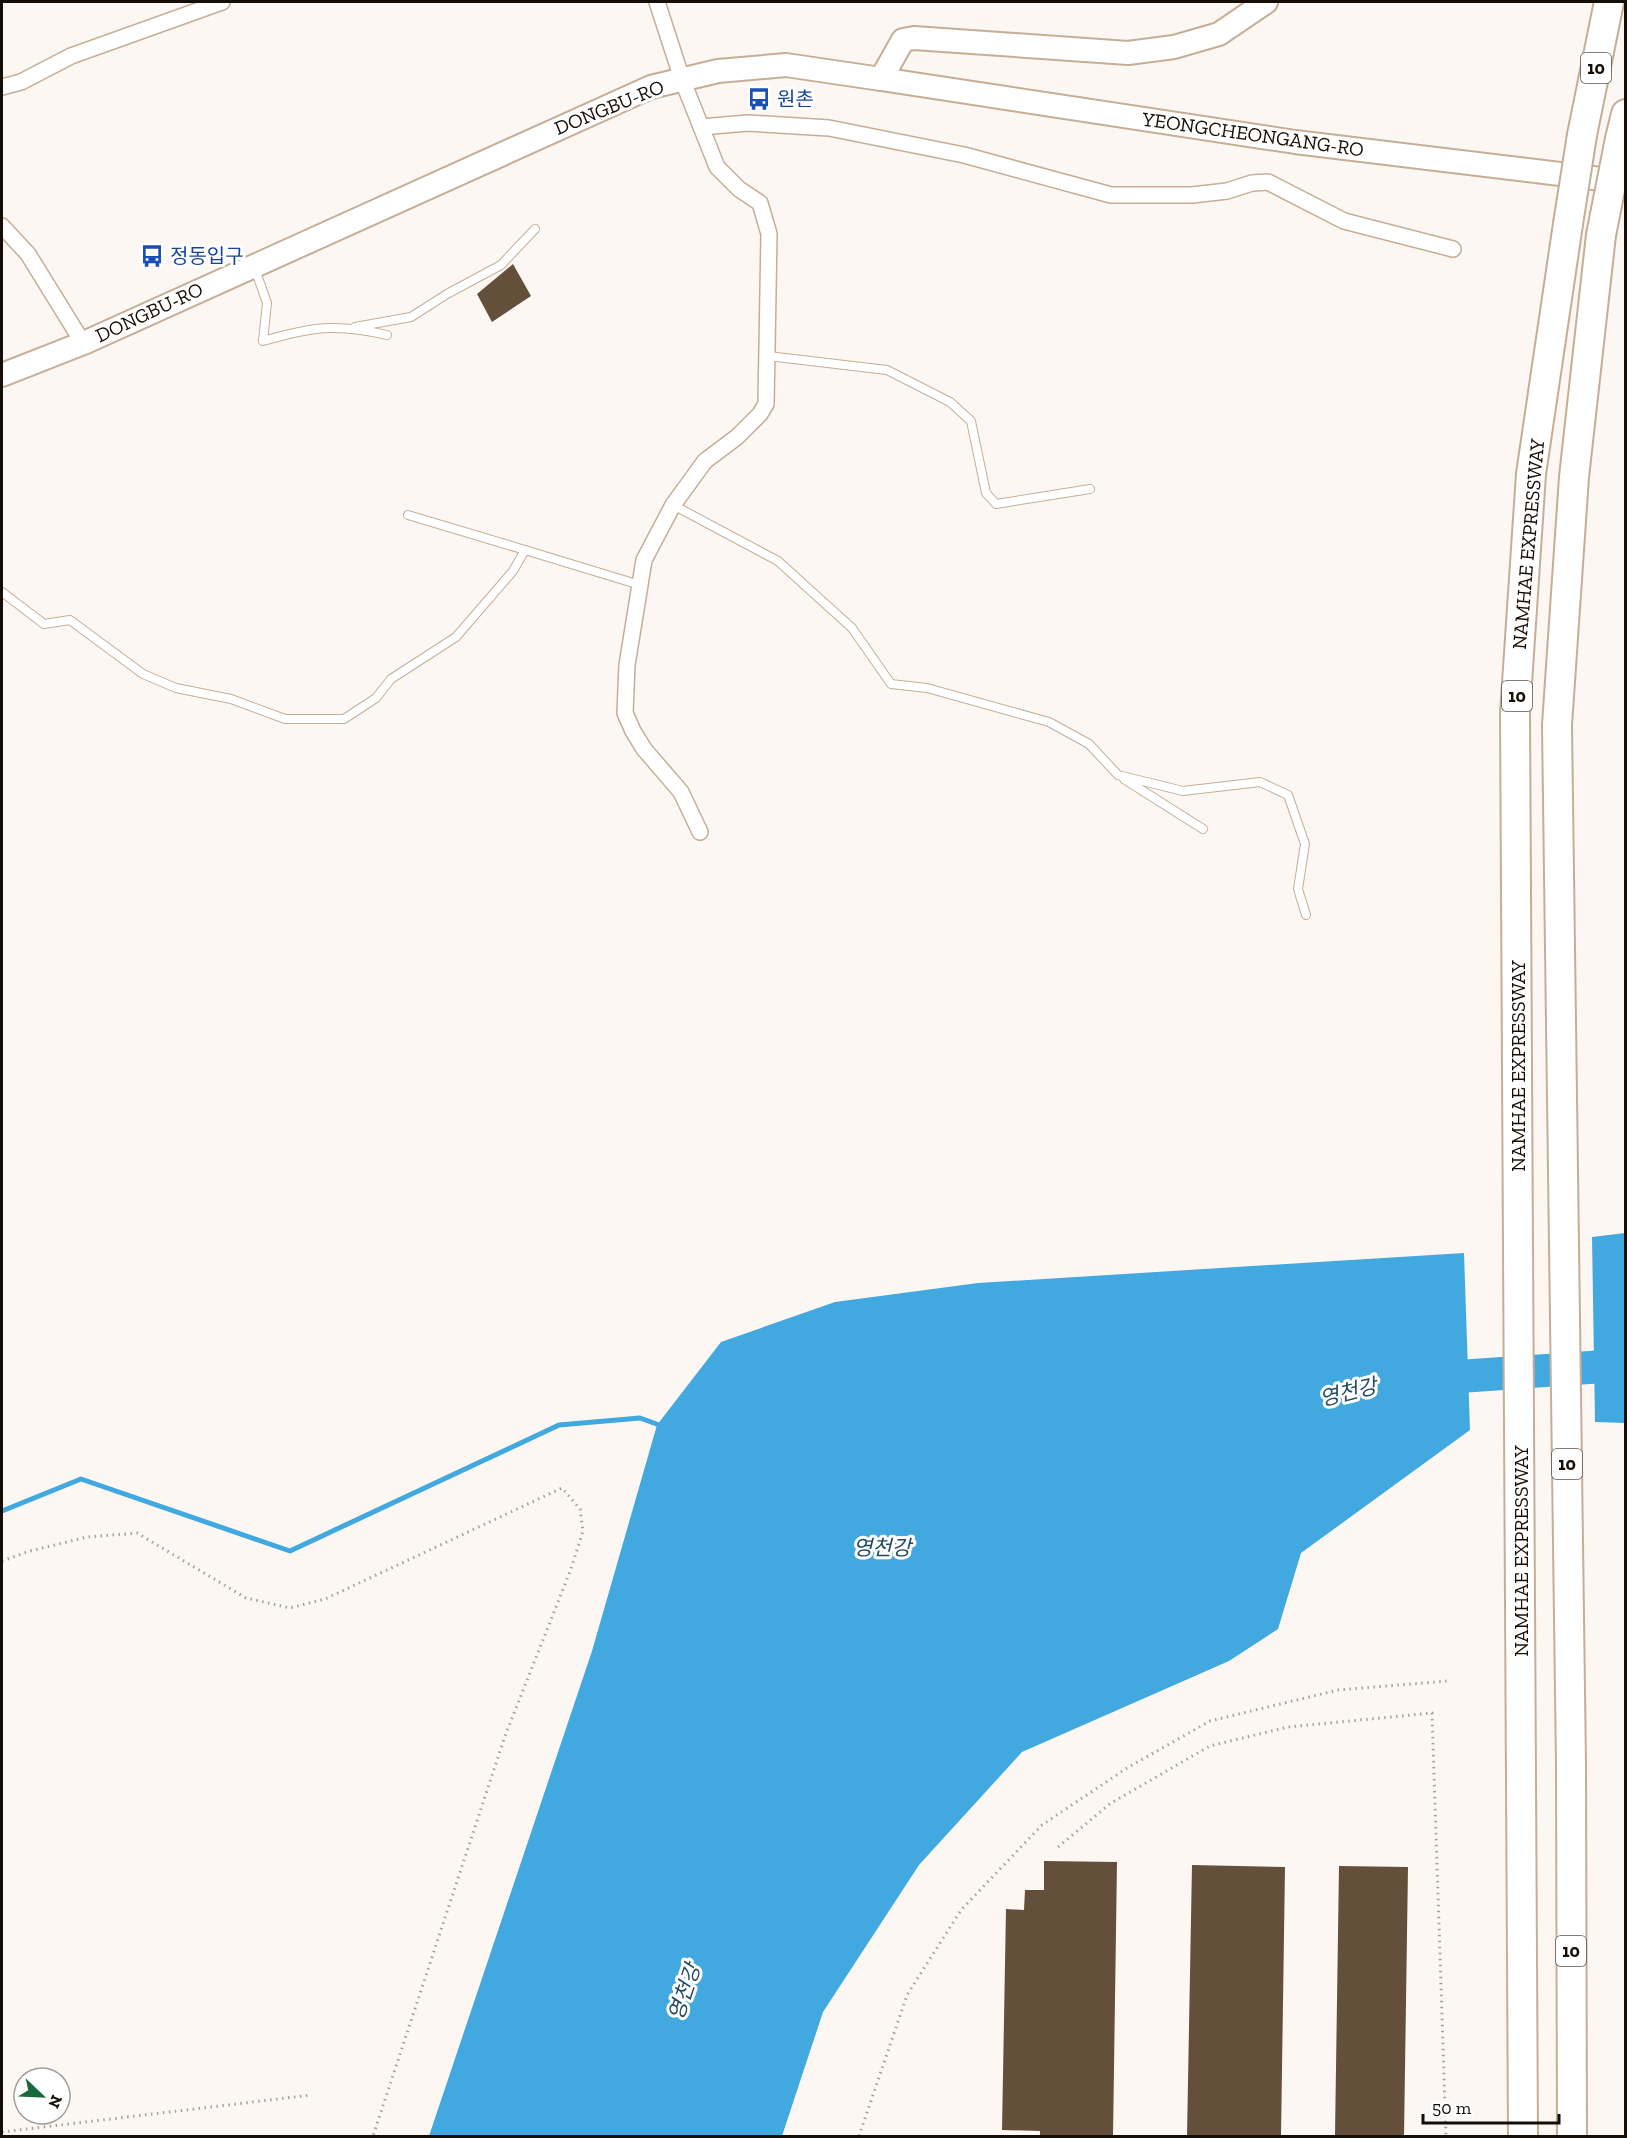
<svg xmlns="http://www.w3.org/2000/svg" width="1627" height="2138" viewBox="0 0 1627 2138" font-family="'Zilla Slab','Noto Sans KR',serif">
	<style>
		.water { fill: #42a9e0 }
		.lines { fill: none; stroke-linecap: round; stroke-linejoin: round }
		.stream { stroke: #42a9e0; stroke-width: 5 }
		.river { stroke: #42a9e0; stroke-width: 33 }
		.building { fill: #644f3a }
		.lane-casing { stroke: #c6ae96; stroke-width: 10 }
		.street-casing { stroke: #c6ae96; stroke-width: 18 }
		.secondary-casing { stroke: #c6ae96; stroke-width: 26 }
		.highway-casing { stroke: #c6ae96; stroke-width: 32 }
		.path { stroke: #a8a19b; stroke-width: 3; stroke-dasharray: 1.5 4.5; stroke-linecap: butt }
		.lane { stroke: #fff; stroke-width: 8 }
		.street { stroke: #fff; stroke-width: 15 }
		.secondary { stroke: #fff; stroke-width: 22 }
		.highway { stroke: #fff; stroke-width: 28 }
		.highway-bridge-casing { stroke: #c6ae96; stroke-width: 32; stroke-linecap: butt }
		.highway-bridge { stroke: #fff; stroke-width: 28 }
		.labels { text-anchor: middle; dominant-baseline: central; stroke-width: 6; stroke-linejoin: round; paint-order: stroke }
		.shield { fill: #fff; stroke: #5c5651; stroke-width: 1.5 }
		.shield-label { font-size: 18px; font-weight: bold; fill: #160e06 }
		.transit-label { font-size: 20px; fill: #164399; stroke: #fff; text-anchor: start }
		.street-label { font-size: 20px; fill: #160e06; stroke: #fff }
		.water-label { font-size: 21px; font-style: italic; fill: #224b63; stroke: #fff }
	</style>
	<rect width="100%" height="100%" fill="#fcf7f2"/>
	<g class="water">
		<path d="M1625,1233V1423L1595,1422L1592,1237Z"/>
		<path d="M1464,1253L1470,1430L1301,1553L1278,1629L1229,1661L1022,1752L919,1865L823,2012L782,2136H429L592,1651L657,1425L721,1342L835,1302L978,1283Z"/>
	</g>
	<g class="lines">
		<path class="stream" d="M2,1511L81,1479L290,1551L559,1425L640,1418L662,1426"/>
		<path class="river" d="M1423,1379L1626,1365"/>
	</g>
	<g class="building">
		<path d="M513,264L531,296L492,322L477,294Z"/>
		<path d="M1044,1861L1117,1862L1113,2136H1040V2131L1002,2130L1006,1909L1024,1910L1025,1890H1044Z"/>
		<path d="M1192,1865L1285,1867L1281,2136H1187Z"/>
		<path d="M1339,1866L1408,1867L1404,2136H1335Z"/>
	</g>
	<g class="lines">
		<g class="lane-casing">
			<g id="lane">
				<path d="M255,269L267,303L263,341C312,327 336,323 387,335"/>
				<path d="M355,327L411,317L447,294L501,265L535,229"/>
				<path d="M768,356L887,370L950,402L971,421L986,493L996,504L1090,489"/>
				<path d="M673,505L778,561L852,628L891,684L927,688L1049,722L1089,744L1118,775L1183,791L1260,782L1288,795L1305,844L1298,889L1306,915"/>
				<path d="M408,515L525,550"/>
				<path d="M2,592L44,624L70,620L143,674L176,688L231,699L285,719H344L376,698L391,679L456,637L513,571L525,550L640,585"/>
				<path d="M1124,779L1203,829"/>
			</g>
		</g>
		<g class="street-casing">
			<g id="street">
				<path d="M657,2L682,79L717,167L739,189L760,203L769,234L766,404L760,414L737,437L705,461L673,505L644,560L627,665L625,713L633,731L644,749L681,792L700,832"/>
				<path d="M2,87L21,82L71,56L222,2"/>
				<path d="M701,127L748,123L829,128L964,155L1111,195H1192L1227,191L1252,183L1268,182L1344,221L1453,249"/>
				<path d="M2,226L28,254L83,343"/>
			</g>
		</g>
		<g class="secondary-casing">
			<g id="secondary">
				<path d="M881,79L1295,142L1626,182"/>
				<path d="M2,375L86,342L651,87L718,71L786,65L881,79L903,40L914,38L1128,53L1174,47L1219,34L1266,2"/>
			</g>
		</g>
		<g class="highway-casing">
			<g id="highway">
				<path d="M1582,135L1609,2"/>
				<path d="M1620,139L1626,114"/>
				<path d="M1523,2136L1515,713L1531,474L1568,224"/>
				<path d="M1572,2136L1571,1765L1557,725L1574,477L1601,235"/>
			</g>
		</g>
		<g class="path">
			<path d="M2,1561L30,1551L87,1537L137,1533L246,1598L290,1608L325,1599L562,1488L580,1509L583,1531L571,1569L505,1736L373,2136"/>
			<path d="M1058,1847L1111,1803L1210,1746L1288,1727L1432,1713L1446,2136"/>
			<path d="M2,2132L311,2095"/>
			<path d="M859,2136L907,1995L961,1910L1042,1825L1127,1768L1210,1721L1338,1690L1448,1681"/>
		</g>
		<use href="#lane" class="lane"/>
		<use href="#street" class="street"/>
		<use href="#secondary" class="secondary"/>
		<use href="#highway" class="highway"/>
		<g class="highway-bridge-casing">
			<g id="highway-bridge">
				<path d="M1568,224L1582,135"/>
				<path d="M1601,235L1620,139"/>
			</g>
		</g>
		<use href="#highway-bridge" class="highway-bridge"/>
	</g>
	<defs>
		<g id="bus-bare" transform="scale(1.8)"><path d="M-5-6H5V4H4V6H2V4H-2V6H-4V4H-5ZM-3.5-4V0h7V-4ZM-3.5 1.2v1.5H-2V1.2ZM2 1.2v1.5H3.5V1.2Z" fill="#1a4fb4" stroke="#fff" stroke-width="2.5" paint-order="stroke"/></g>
	</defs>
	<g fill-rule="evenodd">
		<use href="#bus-bare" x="759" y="99"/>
		<use href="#bus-bare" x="152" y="256"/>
	</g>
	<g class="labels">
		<g class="shield">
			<rect x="1581" y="53" width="30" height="30" rx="4.5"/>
			<rect x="1502" y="681" width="30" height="30" rx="4.5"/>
			<rect x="1552" y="1449" width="30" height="30" rx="4.5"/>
			<rect x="1556" y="1936" width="30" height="30" rx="4.5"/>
		</g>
		<g class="shield-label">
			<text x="1596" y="68">10</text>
			<text x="1517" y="696">10</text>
			<text x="1567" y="1464">10</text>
			<text x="1571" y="1951">10</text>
		</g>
		<g class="transit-label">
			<text x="777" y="99">원촌</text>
			<text x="170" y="256">정동입구</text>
		</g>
		<g class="street-label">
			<text transform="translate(609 107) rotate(-22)">DONGBU-RO</text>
			<text transform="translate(1253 134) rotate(8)">YEONGCHEONGANG-RO</text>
			<text transform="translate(149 312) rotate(-25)">DONGBU-RO</text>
			<text transform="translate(1528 544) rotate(-85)">NAMHAE EXPRESSWAY</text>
			<text transform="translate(1518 1066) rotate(-90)">NAMHAE EXPRESSWAY</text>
			<text transform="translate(1521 1551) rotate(-90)">NAMHAE EXPRESSWAY</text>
		</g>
		<g class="water-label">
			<text transform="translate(1348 1392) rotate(-14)">영천강</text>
			<text x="882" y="1547">영천강</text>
			<text transform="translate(684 1992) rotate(-71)">영천강</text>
		</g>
	</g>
	<rect width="1627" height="2138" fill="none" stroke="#160e06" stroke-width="6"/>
	<g transform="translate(42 2096) rotate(113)"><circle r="28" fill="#ffffff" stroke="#a29f9b" stroke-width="1.5"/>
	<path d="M0-4.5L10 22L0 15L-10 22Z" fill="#196a3a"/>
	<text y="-9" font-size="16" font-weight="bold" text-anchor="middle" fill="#160e06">N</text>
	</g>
	<path d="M1423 2114v9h136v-9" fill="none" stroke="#160e06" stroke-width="3"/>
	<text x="1432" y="2114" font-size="18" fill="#160e06" stroke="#ffffff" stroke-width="4.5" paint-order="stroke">50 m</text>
</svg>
